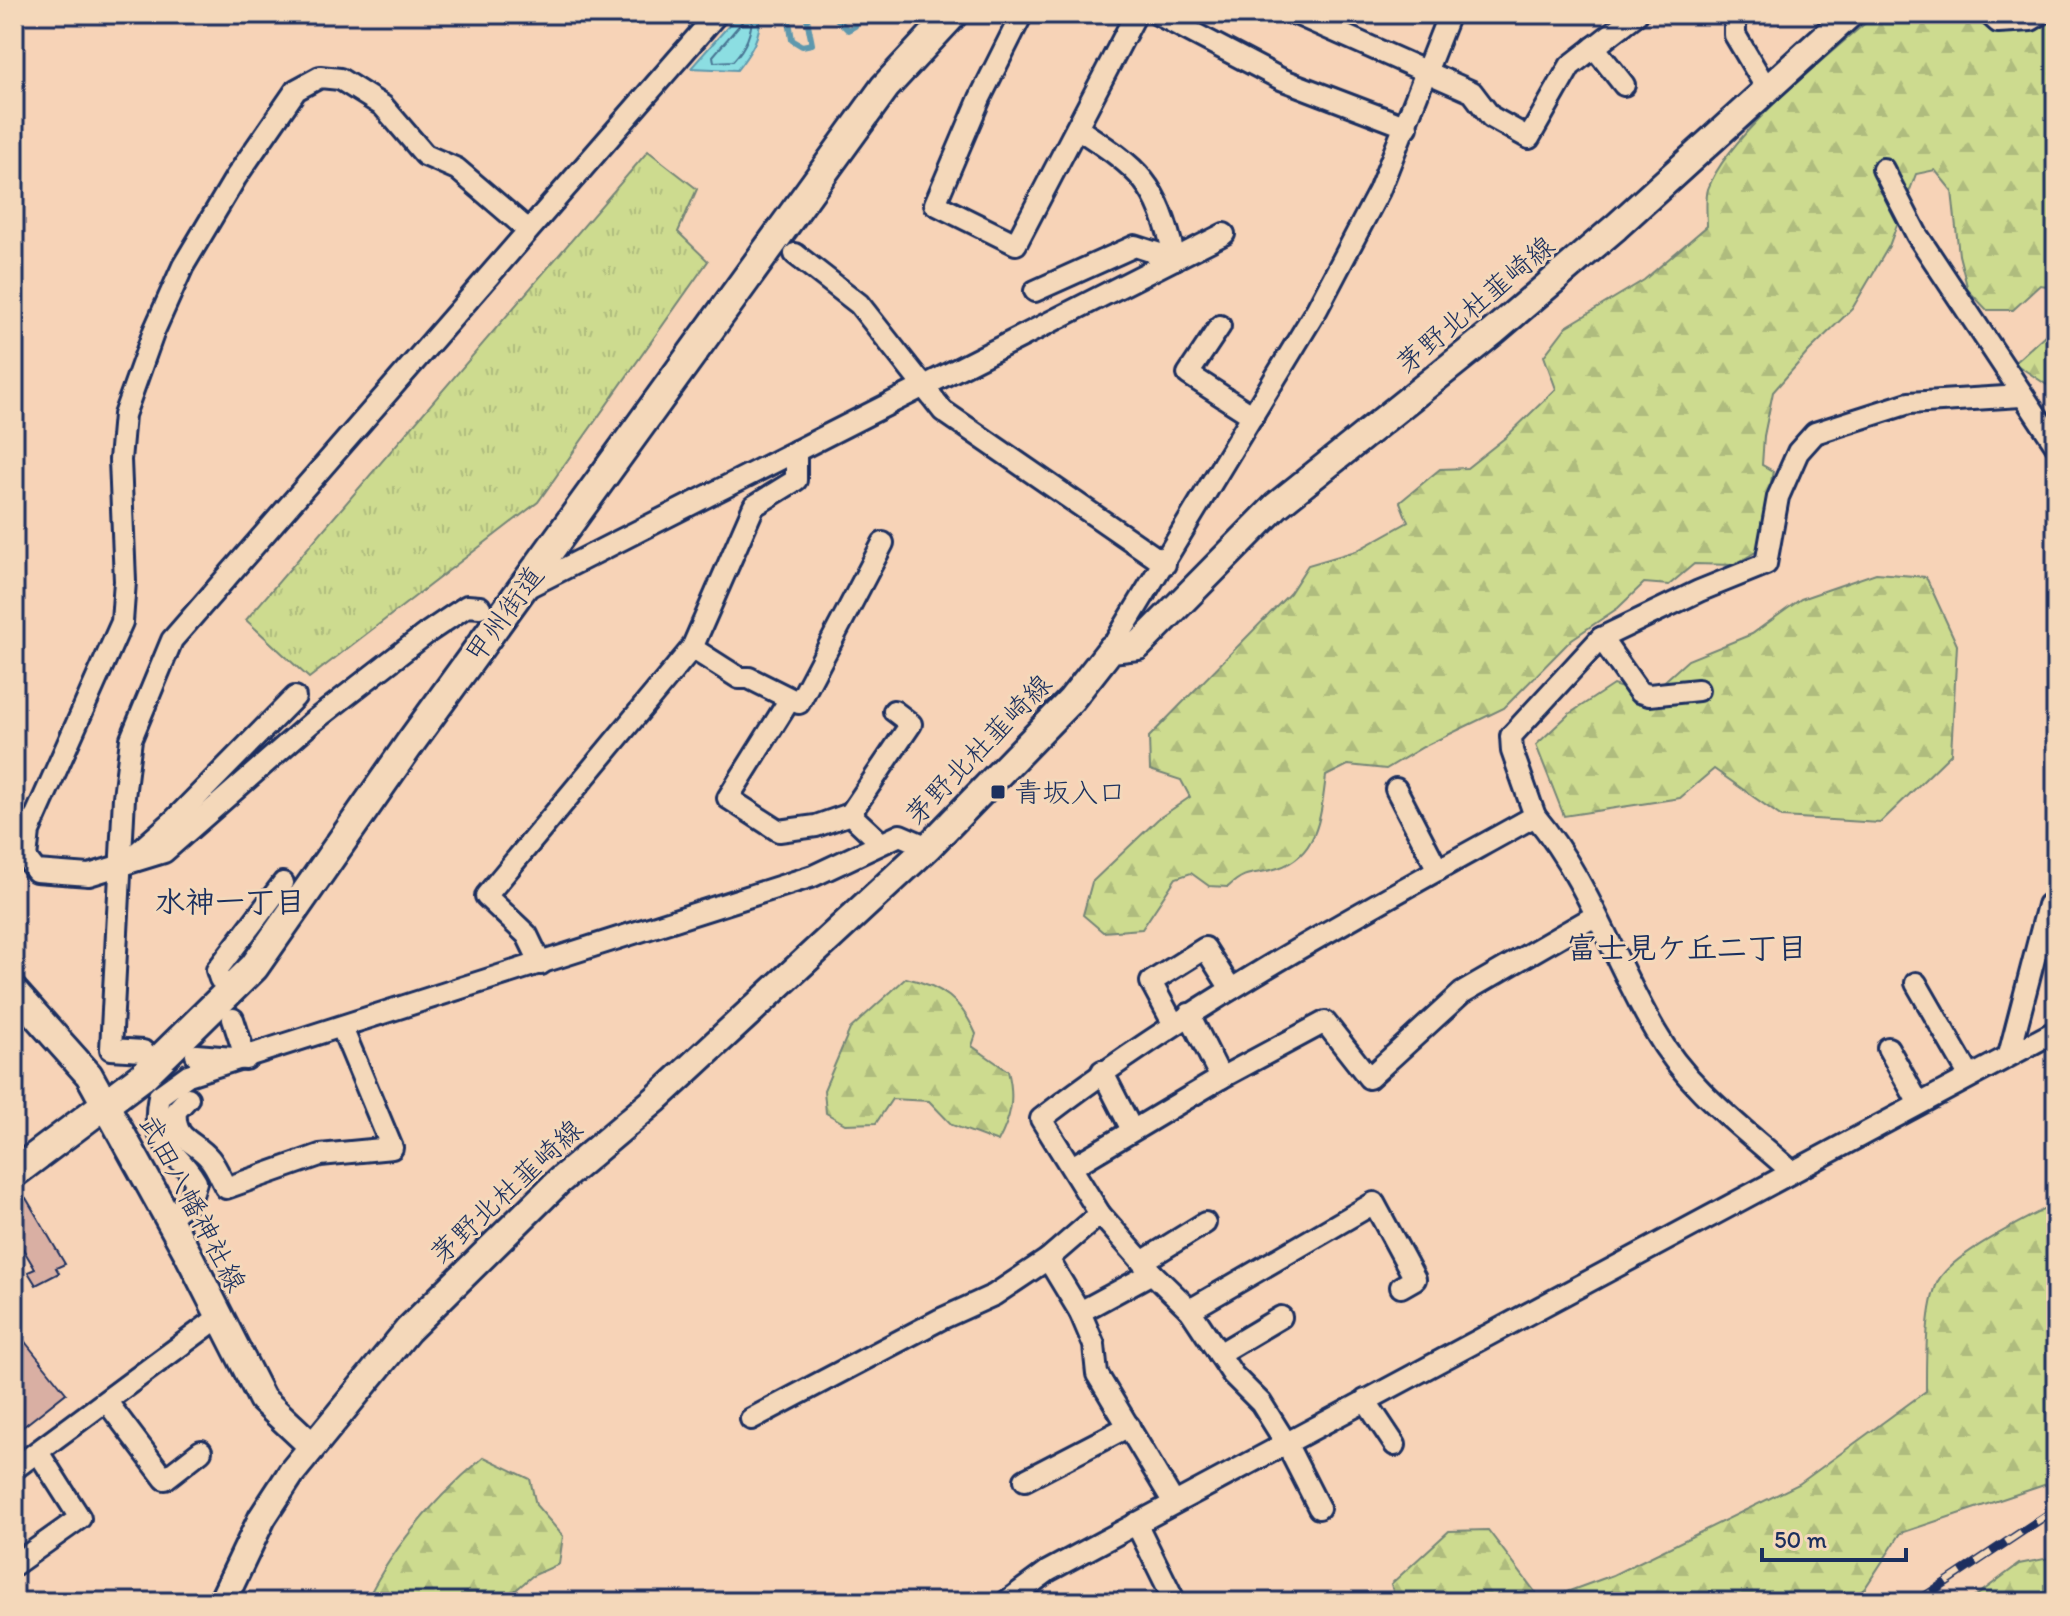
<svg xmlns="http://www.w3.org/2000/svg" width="2070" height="1616" viewBox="0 0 2070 1616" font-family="Itim,'Klee One',sans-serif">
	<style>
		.grass { fill: url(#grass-tufts); stroke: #748576; stroke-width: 2 }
		.forest { fill: url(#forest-firs); stroke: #748576; stroke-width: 2 }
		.water { fill: #8cdee2; stroke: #5f98ad; stroke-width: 2 }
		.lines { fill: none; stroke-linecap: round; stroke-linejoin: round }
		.shore { stroke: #487593; stroke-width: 2 }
		.stream { stroke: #5f98ad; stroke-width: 6 }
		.building { fill: #d9afa3; stroke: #1b2f5e; stroke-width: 2 }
		.minor-casing { stroke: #1b2f5e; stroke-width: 26 }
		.major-casing { stroke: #1b2f5e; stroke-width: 32 }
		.highway-casing { stroke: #1b2f5e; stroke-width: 34 }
		.minor { stroke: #f4d8ba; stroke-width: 20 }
		.major { stroke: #f4d8ba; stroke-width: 26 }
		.highway { stroke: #f4d8ba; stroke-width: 28 }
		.rail-casing { stroke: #1b2f5e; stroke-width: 9 }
		.rail { stroke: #f4d8ba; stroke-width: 6; stroke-dasharray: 18; stroke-linecap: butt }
		.poi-dot { fill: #1b2f5e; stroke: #f4d8ba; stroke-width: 3 }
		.labels { text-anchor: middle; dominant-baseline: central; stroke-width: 6; stroke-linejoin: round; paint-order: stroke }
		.street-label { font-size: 28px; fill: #1b2f5e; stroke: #f4d8ba }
		.poi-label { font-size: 28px; fill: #1b2f5e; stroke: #f4d8ba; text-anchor: start }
		.neighbourhood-label { font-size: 30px; font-weight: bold; fill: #1b2f5e; stroke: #f4d8ba }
	</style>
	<defs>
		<pattern id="grass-tufts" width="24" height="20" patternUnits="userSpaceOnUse" patternTransform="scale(2)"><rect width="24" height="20" fill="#cddb8f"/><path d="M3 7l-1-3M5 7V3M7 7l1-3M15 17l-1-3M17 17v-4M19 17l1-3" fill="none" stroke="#afbc7e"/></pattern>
		<pattern id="forest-firs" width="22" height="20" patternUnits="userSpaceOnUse" patternTransform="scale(2)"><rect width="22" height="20" fill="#cddb8f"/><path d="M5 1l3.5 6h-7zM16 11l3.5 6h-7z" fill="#afbc7e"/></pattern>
	</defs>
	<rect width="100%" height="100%" fill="#f7d3b7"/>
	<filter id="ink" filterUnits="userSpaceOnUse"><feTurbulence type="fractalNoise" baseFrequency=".0125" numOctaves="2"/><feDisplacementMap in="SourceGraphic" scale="16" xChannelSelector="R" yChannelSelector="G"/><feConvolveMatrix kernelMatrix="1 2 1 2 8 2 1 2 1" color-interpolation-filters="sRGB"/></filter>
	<g filter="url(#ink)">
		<path class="grass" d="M648,151L697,189L678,232L708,261L538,502L309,678L246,620Z"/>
		<g class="forest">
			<path d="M1876,14H2056V287L2040,285L2013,310H1987L1968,290L1959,255L1952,191L1935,170L1916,174L1889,246L1852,309L1809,351L1773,392L1764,436L1762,465L1773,471L1759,550L1734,565L1694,564L1669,585L1644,583L1618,608L1572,639L1504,708L1423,747L1386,769L1348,765L1326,776C1321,813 1319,855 1278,868C1255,876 1248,868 1228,887L1209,886L1191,873L1176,878L1142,929L1103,932L1083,915L1092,882L1158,819L1190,797L1181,780L1150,770L1149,737L1290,593L1308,565L1356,551L1408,522L1400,502L1440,469L1467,468L1506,437L1556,389L1544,356L1566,327L1644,280L1707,226C1707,215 1705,199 1708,189C1728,134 1831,53 1876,14Z"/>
			<path d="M2056,325V391L2014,363Z"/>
			<path d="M1876,573L1926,577L1957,645L1951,754L1880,823L1782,817L1714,769L1680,798L1564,816L1536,745L1569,714L1613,685L1648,696L1688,660L1752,634L1801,599Z"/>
			<path d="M906,978C942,986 961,1000 976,1034L972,1046L1008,1071C1015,1098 1011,1118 998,1142L952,1125L929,1101L892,1099L876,1123L845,1124L826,1113L824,1090L850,1029Z"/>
			<path d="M2056,1203V1481L1901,1533L1865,1588L1849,1602H1396L1391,1584L1449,1531L1488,1530L1542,1601L1613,1575L1799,1484L1926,1391C1926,1361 1925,1308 1938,1281C1953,1253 2027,1219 2056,1203Z"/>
			<path d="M484,1457L530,1479L536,1505L563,1536L559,1564L532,1576L502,1602H366C394,1544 435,1498 484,1457Z"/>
			<path d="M2049,1558L2056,1568V1602H1968L2019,1564Z"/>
		</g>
		<path class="water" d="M739,14H760C761,37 751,52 737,70L691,68Z"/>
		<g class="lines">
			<path class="shore" d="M744,14L742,22L713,56L714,62L733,61C746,47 752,33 752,14"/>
			<g class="stream">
				<path d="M788,14L792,40L802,46L812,44L806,14"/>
				<path d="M832,14L848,30L855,26L857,14"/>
			</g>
		</g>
		<g class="building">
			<path d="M26,1198L65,1264L56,1268L59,1273L36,1285L28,1272L35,1269L14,1234V1203Z"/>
			<path d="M14,1328L66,1393L14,1434Z"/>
		</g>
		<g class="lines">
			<g class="minor-casing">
				<g id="minor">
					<path d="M1022,14L980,98L935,204L1016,244L1136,14"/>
					<path d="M1157,14L1281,79L1407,127"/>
					<path d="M1296,14L1472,92L1491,117L1529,138L1570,66L1637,14"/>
					<path d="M1735,14V35L1767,89"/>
					<path d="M1989,14L1998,22L2031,20L2041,14"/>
					<path d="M1594,47L1624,85"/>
					<path d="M1077,128C1141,170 1157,182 1175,259"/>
					<path d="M1883,169L1917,235L2056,445"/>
					<path d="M795,254L859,304L943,411L1165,564"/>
					<path d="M1035,291L1135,246L1175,259"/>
					<path d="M1220,326L1188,374L1253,416"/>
					<path d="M524,589L1224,234"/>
					<path d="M480,607L467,606L427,633L311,723L164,852L89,875L36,871L26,858L29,831L122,622L125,581L120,460L124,415L154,331L183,266L236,177L296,90L320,77L340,79L383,106L425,155L457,169L527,229"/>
					<path d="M1601,638L1639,692L1649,695L1698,690"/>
					<path d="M692,648L739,678H749L799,703L883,543"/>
					<path d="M1111,649L1317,309L1379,191L1449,14"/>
					<path d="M790,699L728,798L779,831L816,826L850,814L911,724L894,711"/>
					<path d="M1396,789L1438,870"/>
					<path d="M850,814L881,843"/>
					<path d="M1535,816L1512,751L1511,736L1601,638L1699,591L1766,564L1778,497L1798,452L1815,433L1909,403L2021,396"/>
					<path d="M131,858L173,821L295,697"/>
					<path d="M541,964L527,935L486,896L692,648L754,506L796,480V451"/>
					<path d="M220,979L217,970L283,883"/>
					<path d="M1916,983L1969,1075"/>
					<path d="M1189,1014L1221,1078"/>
					<path d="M1173,1023L1151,982L1205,948L1231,989"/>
					<path d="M1888,1048L1918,1102"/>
					<path d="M143,1051L111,1049L124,797L131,739L172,640L717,14"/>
					<path d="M196,1055L246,1059L233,1019"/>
					<path d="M2009,1055L2048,905"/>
					<path d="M1102,1071L1132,1130"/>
					<path d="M188,1098L176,1111C173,1141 195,1140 210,1159C217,1168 221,1179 226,1188L320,1155L392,1148L342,1028"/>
					<path d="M1072,1167L1221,1078L1325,1022L1369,1078L1462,993L1595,916"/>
					<path d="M167,1218L190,1201L196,1182C173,1143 149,1149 159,1096L188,1075L813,876L900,835L928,847"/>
					<path d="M1048,1259L1080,1312L1094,1345L1097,1374L1174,1503"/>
					<path d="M1142,1262L1205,1223"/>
					<path d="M1190,1310L1374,1203L1415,1279L1401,1287"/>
					<path d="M1080,1312L1152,1273"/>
					<path d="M1219,1354L1281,1317"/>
					<path d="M1365,1400L1395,1445"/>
					<path d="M107,1402L165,1479L201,1451"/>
					<path d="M751,1419L941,1319L994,1295L1048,1259L1100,1214"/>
					<path d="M14,1469L219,1317"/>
					<path d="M1025,1480L1129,1426"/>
					<path d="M1319,1508L1286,1443L1261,1403L1233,1375L1190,1310L1152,1273L1100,1214L1041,1119C1194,1001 1366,910 1535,816C1587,878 1614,961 1655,1031C1687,1088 1743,1128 1791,1171"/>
					<path d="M1136,1523L1175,1602"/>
					<path d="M14,1565L80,1518L38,1452"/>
					<path d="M1006,1602L1048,1571L2056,1031"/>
				</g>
			</g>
			<g class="major-casing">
				<g id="major">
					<path d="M14,991L89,1075L188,1254L262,1399L312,1446"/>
					<path d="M222,1602L262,1518L292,1472L408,1330L559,1181L656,1099L928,847L1071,700L1111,649L1138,646L1276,506L1493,332L1616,227L1850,14"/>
				</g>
			</g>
			<g class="highway-casing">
				<path id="highway" d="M14,1173L143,1076L254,967L411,742L885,87L953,14"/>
			</g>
			<use href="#minor" class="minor"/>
			<use href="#major" class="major"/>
			<use href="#highway" class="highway"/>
			<g class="rail-casing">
				<path id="rail" d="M1916,1602L2056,1509"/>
			</g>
			<use href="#rail" class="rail"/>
		</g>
	</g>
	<rect class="poi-dot" x="990" y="784" width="16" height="16" rx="4"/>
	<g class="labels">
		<g class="street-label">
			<text transform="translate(1475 304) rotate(-40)">茅野北杜韮崎線</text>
			<text transform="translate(504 614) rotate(-54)">甲州街道</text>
			<text transform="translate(978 749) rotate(-46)">茅野北杜韮崎線</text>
			<text transform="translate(506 1191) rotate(-43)">茅野北杜韮崎線</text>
			<text transform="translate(193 1203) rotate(62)">武田八幡神社線</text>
		</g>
		<g class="poi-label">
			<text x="1014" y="792">青坂入口</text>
		</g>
		<g class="neighbourhood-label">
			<text x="230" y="901">水神一丁目</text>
			<text x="1687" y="947">富士見ケ丘二丁目</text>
		</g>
	</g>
	<rect width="2070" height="1616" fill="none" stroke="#f4d8ba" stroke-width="48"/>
	<rect x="24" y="24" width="2022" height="1568" fill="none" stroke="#1b2f5e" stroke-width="3" filter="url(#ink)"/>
	<path d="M1762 1548v12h144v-12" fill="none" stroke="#1b2f5e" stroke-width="4"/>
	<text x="1774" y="1548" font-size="24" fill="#1b2f5e" stroke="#f4d8ba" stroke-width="6" paint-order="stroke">50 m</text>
</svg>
